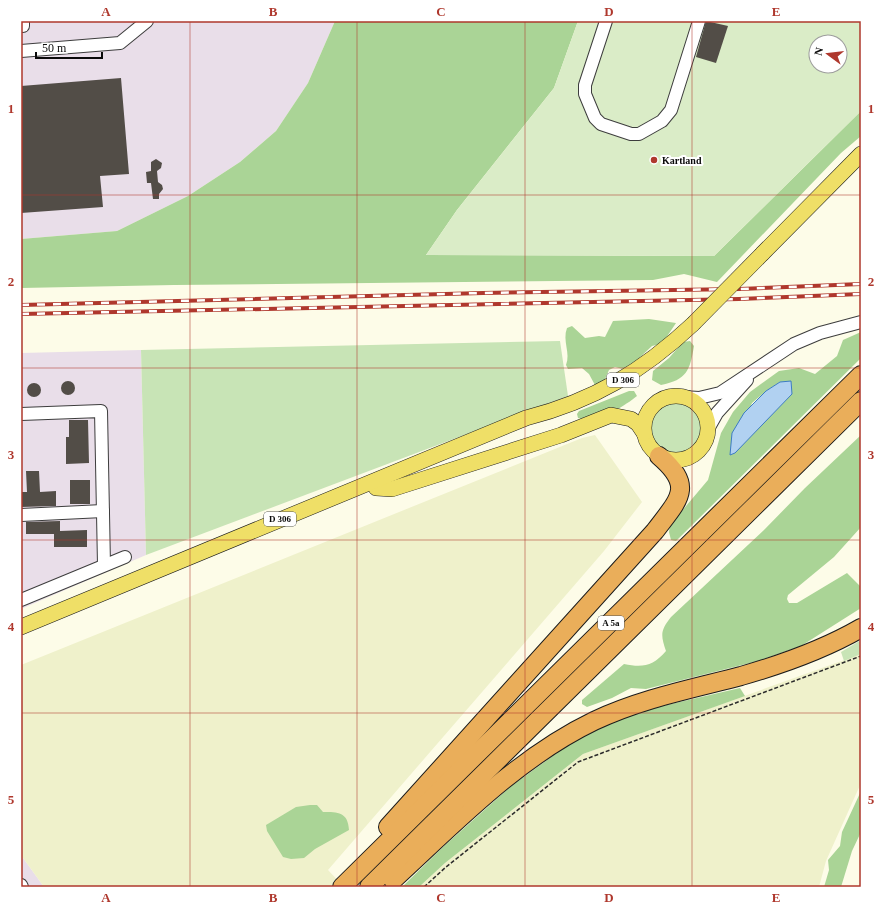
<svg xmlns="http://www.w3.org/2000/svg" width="882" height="908" viewBox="0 0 882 908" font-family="'Times New Roman',serif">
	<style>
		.industrial { fill: #e9dee9 }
		.farmland { fill: #eff1cb }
		.green { fill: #c8e4b6 }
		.forest { fill: #aad496; fill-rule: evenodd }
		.pitch { fill: #daecc7; fill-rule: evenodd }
		.water { fill: #b1d1f1; stroke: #3d7cc3 }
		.building { fill: #524d47 }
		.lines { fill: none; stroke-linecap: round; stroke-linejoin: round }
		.minor-casing { stroke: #3d3d3d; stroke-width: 14 }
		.major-casing { stroke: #1b1b1b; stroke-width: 16 }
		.highway-casing { stroke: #1b1b1b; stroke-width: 20 }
		.path { stroke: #2c2c2c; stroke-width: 1.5; stroke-dasharray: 4 2; stroke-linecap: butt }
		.minor { stroke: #fff; stroke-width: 12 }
		.major { stroke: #efdf67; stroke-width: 15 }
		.highway { stroke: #eaae5a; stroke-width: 18 }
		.rail-casing { stroke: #af382d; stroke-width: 4 }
		.rail { stroke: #fff; stroke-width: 2.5; stroke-dasharray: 8; stroke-linecap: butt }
		.major-bridge-casing { stroke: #1b1b1b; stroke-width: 16; stroke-linecap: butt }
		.major-bridge { stroke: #efdf67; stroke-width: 15 }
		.grid { fill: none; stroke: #af382d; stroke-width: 1; stroke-opacity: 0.55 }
		.poi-dot { fill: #af382d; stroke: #fff; stroke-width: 1.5 }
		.labels { text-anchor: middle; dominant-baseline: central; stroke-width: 4; stroke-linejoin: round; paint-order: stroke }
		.shield { fill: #fff; stroke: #545454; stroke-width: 1 }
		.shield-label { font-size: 9px; font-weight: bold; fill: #0a0a0a }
		.poi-label { font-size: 10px; font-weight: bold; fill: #0a0a0a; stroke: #fff; text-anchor: start }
		.neatline { fill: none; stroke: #af382d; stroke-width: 1.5 }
		.grid-label { font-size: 13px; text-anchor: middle; font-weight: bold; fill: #af382d }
	</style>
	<rect width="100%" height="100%" fill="#fdfce8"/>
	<g class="industrial">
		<path d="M21,21H335L308,83L276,131L240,162L188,196L117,231L21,239Z"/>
		<path d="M141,350L146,555L21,609V353Z"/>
		<path d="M21,855L44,887H21Z"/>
	</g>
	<g class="farmland">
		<path d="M595,435L642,502L604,551L328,870L344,887H44L21,855V665L582,438Z"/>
		<path d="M861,654V783L826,861L819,887H419L445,863L583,754Z"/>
	</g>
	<g class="green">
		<path d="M560,341L568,396L146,555L141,350Z"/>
		<circle cx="676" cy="427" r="26"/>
		<path d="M861,640V654L844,661L841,652Z"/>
	</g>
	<g class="forest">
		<path d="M335,21H578L554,88L457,210L426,255L714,256L861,111V136L841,153L717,282L684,274L653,280L174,285L21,288V239L117,231L188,196L240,162L276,131L308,83Z"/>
		<path d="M649,319L676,323L668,335L665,343L652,346L637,360L623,369L615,367L609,370L602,386L596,387L589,374L582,368L568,369L566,365C571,353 562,341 567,328L572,326L585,338L599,336L605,337L613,321Z"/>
		<path d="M861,332V358L676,541L671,540L669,532L670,525L708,480L721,433L733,412L750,392L779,371L799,368L815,374L837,356L843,340ZM780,382L792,394L731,455L752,403L766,391Z"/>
		<path d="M690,341L694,346C690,370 687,380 661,385L652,380L653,371L669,358L683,342Z"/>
		<path d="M629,391H634L637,396C623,407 597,424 578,418L577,414L579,411Z"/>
		<path d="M861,435V527L834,557L788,595L787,599L789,603H797L847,573L861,587V608L801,646L758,661L646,689L631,688L612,698L587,707L582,704V700L624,664C643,668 653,666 666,651C660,634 661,630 671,617L764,530L805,488Z"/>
		<path d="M740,688L745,696L583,754L445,863L419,887H402L443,847L510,787L565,747L603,725L658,707Z"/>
		<path d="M861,791V832L852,851L841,887H824L829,870L828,860L840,846L842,832Z"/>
		<path d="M310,805H317L323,812C338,812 348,812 349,830L315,849L304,858L291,859L283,857L267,831L266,825L296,807Z"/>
	</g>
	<path class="pitch" d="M578,21H861V111L714,256L426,255L457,210L554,88ZM816,42H840V66H816Z"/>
	<path class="water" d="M791,381L792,394L735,453L730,455L732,433L744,413L766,391L780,382Z"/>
	<g class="building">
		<path d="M706,21L728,26L716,63L696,57Z"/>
		<path d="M121,78L129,174L100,176L103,207L21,213V86Z"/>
		<path d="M156,159L162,163L161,168L157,171L158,182L162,185L163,189L159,194V199H153L151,183H147L146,172L151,171V162Z"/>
		<circle cx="68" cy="388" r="7"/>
		<circle cx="34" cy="390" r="7"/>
		<path d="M69,420H88L89,463L66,464V437H69Z"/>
		<path d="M26,471H39L40,492L56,491V506L21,507V492H27Z"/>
		<rect x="70" y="480" width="20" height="24"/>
		<path d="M60,521V531L87,530V547H54V534H26V522Z"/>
	</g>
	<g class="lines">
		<g class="minor-casing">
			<g id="minor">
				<path d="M23,21V26"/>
				<path d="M606,21L585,85V94L595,118L601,124L631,134H639L662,121L671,110L699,21"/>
				<path d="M21,51L120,43L147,21"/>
				<path d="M683,397L699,398L720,393L794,344L820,333L861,322"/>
				<path d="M21,414L101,411L104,565"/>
				<path d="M708,429L717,413L747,380"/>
				<path d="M21,515L103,511"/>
				<path d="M21,600L125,557"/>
				<path d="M21,885L22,887"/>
			</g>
		</g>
		<g class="major-casing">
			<g id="major">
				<path d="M762,254L861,154"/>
				<circle cx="676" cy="428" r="32"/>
				<path d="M376,488L392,489L561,435L611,415L631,419L638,424L644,433"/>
				<path d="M21,627L526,418C593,401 643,371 693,324"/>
			</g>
		</g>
		<g class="highway-casing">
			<g id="highway">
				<path d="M388,827L655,531C679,499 695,487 659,456"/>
				<path d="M393,880C455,823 517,758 594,721C640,699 691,689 741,676C783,664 823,650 861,628"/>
				<path d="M342,887L861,375"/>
				<path d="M369,887L861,401"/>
			</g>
		</g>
		<path class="path" d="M424,887L446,867L578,762L861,656"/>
		<use href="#minor" class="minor"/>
		<use href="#major" class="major"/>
		<use href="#highway" class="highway"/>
		<g class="rail-casing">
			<g id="rail">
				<path d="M21,305L483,293L740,289L861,284"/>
				<path d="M21,314L739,299L861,294"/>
			</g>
		</g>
		<use href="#rail" class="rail"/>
		<g class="major-bridge-casing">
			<path id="major-bridge" d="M693,324L762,254"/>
		</g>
		<use href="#major-bridge" class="major-bridge"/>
	</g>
	<path class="grid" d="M190,21V887M357,21V887M525,21V887M692,21V887M21,195H861M21,368H861M21,540H861M21,713H861"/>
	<circle class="poi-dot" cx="654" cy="160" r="4"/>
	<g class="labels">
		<g class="shield">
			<rect x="607" y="373" width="32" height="14" rx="3"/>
			<rect x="264" y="512" width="32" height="14" rx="3"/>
			<rect x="598" y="616" width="26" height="14" rx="3"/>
		</g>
		<g class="shield-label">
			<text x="623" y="380">D 306</text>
			<text x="280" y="519">D 306</text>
			<text x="611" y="623">A 5a</text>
		</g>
		<g class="poi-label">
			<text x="662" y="160">Kartland</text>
		</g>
	</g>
	<rect width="882" height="908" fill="none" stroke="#ffffff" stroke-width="44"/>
	<g transform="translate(828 54) rotate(285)"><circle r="19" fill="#ffffff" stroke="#9d9d9d"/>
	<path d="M0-3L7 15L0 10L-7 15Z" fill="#af382d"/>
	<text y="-6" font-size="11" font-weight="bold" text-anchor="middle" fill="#0a0a0a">N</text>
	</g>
	<path d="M36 52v6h66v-6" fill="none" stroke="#0a0a0a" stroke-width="2"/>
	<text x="42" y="52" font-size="12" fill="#0a0a0a" stroke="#ffffff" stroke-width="3" paint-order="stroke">50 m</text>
	<rect x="22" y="22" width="838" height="864" class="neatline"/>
	<g class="grid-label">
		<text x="106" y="16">A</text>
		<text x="273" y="16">B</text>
		<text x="441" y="16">C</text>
		<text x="609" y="16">D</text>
		<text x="776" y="16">E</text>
		<text x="11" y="113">1</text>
		<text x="871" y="113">1</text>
		<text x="11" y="286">2</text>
		<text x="871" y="286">2</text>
		<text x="11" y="459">3</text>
		<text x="871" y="459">3</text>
		<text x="11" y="631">4</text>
		<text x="871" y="631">4</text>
		<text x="11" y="804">5</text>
		<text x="871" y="804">5</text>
		<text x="106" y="902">A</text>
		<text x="273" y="902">B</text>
		<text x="441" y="902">C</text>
		<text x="609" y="902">D</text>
		<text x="776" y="902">E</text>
	</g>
</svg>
